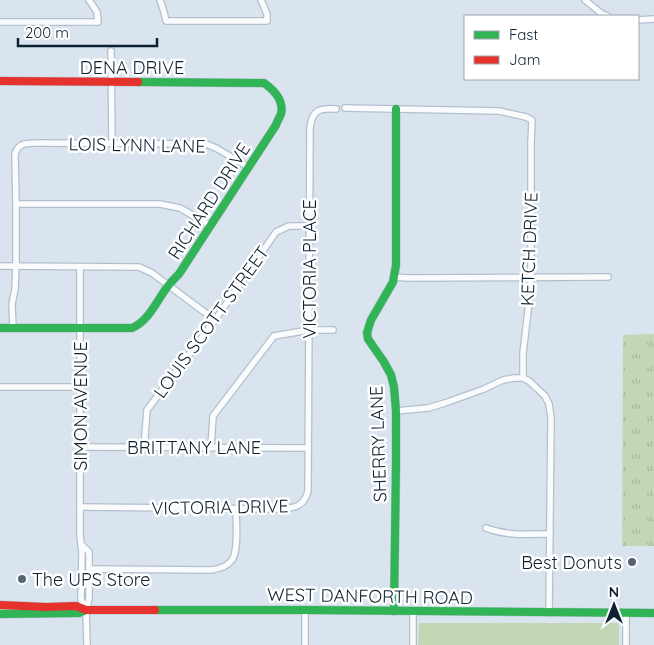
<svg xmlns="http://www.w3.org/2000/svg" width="654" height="645" viewBox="0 0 654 645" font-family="Quicksand,sans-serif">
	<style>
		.grass { fill: url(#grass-tufts) }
		.garden { fill: #c4d7b4 }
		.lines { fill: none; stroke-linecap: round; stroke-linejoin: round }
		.street-casing { stroke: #b2c0cd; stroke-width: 8 }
		.fast-casing { stroke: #b2c0cd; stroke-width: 9 }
		.jam-casing { stroke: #b2c0cd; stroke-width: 9 }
		.street { stroke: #f9fbfd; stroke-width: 5.5 }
		.fast { stroke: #30b455; stroke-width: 8 }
		.jam { stroke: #e5322d; stroke-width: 8 }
		.poi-dot { fill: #546574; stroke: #fff; stroke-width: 2 }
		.labels { text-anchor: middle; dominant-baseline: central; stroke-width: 5; stroke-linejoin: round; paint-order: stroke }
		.street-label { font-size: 18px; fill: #0d2131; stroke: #fff }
		.poi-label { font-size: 18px; fill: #0d2131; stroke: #fff; text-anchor: end }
	</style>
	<defs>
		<pattern id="grass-tufts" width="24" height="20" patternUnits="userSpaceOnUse" patternTransform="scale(1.25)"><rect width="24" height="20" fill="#c4d7b4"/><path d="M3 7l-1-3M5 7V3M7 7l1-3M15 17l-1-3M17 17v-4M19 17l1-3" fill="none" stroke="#a7b89b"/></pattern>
	</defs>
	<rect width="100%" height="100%" fill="#d9e4ef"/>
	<path class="grass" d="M654,334V546H622L623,335Z"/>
	<path class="garden" d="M419,623H619V645H418Z"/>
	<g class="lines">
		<g class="street-casing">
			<g id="street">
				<path d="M160,0L164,12L166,21H267V14L261,0"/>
				<path d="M585,0L602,14L608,16"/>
				<path d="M638,20L654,19"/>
				<path d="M0,22H98L97,12L89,0"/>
				<path d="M111,51L112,144"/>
				<path d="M345,108L499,111L526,117L532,120L531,143V265L530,294L523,353V378"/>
				<path d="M16,204H160L180,208L211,226"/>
				<path d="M0,266L139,267L152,273L215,320"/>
				<path d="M80,267V535L82,553L81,599L86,610L87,645"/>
				<path d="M394,277L409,278L608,277"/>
				<path d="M13,328L12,304L15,289L16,266V204L15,154C18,143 27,143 37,143L206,144L216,148L248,167"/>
				<path d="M0,387H80"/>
				<path d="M396,411L428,408L445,403L484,389L503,380L514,378H523L529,381L545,396L549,404L551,418L549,613"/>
				<path d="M80,447L308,448"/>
				<path d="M144,447L147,410L215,320L276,232L289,226H310"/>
				<path d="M211,448L213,416L274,336L309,330H333"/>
				<path d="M80,507L280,509C294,508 304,507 308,491L310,128C312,110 319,108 336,109"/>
				<path d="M486,528C507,536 527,534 550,534"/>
				<path d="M81,544L89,552V599L86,610"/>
				<path d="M89,569L211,570C219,569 227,567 232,560C239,550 236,522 236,509"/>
				<path d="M305,645V610"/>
				<path d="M413,645V611"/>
				<path d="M626,645V613"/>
			</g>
		</g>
		<g class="fast-casing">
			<g id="fast">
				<path d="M0,328H132C149,321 157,300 168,286C171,282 175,278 179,274L276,125C277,121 280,117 281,114C284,101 274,90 264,83L138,82"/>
				<path d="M155,610H305L654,613"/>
				<path d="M394,611L396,464V411L394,387L391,375L384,362L368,339L367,333L371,320L393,282L396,265V109"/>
				<path d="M0,614L79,613L86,610"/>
			</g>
		</g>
		<g class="jam-casing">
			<g id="jam">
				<path d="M0,81L138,82"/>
				<path d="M0,605L46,607L76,606L86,610H155"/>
			</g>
		</g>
		<use href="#street" class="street"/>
		<use href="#fast" class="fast"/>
		<use href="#jam" class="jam"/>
	</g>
	<g class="poi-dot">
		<circle cx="632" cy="562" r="5"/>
		<circle cx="22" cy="579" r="5"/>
	</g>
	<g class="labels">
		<g class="street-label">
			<text x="132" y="67">DENA DRIVE</text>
			<text transform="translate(137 145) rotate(1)">LOIS LYNN LANE</text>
			<text transform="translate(209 201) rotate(-57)">RICHARD DRIVE</text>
			<text transform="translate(529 249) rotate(-88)">KETCH DRIVE</text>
			<text transform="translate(309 269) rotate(-90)">VICTORIA PLACE</text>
			<text transform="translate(211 322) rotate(-54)">LOUIS SCOTT STREET</text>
			<text transform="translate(80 406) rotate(-90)">SIMON AVENUE</text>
			<text transform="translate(378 444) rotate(-92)">SHERRY LANE</text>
			<text x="194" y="447">BRITTANY LANE</text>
			<text transform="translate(220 507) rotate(-1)">VICTORIA DRIVE</text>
			<text transform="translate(370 596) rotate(1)">WEST DANFORTH ROAD</text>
		</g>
		<g class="poi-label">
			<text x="622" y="562">Best Donuts</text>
			<text x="32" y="579" text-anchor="start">The UPS Store</text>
		</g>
	</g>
	<rect x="464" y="15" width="175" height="65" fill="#ffffff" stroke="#9ea6ad"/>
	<rect x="474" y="31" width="25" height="8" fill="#30b455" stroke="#9ea6ad"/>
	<text x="509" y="40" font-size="15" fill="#0d2131">Fast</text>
	<rect x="474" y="56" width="25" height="8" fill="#e5322d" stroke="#9ea6ad"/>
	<text x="509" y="65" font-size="15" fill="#0d2131">Jam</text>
	<g transform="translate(614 605)" stroke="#ffffff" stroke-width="4" paint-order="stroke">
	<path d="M0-4L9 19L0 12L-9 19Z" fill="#0d2131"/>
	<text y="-8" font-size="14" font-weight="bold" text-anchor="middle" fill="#0d2131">N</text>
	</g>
	<path d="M18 38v8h139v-8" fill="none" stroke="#0d2131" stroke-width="2.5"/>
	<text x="25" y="38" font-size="15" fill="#0d2131" stroke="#ffffff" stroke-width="4" paint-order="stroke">200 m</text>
</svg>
